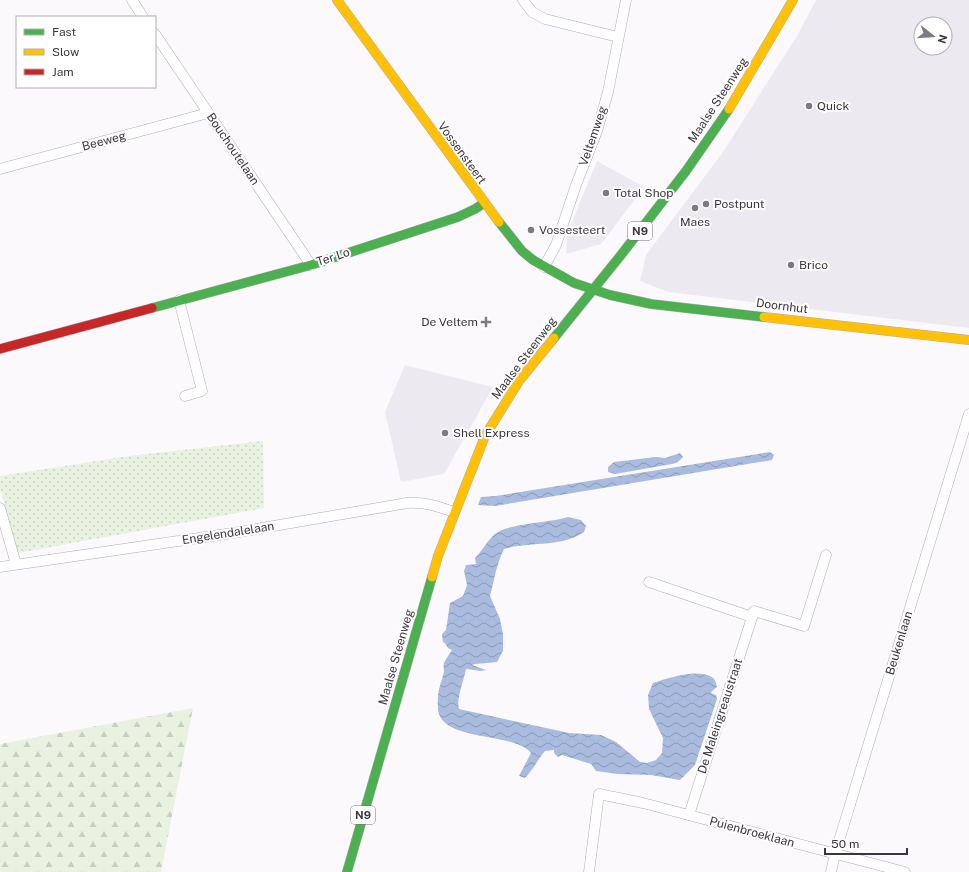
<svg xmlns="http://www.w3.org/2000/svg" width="969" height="872" viewBox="0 0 969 872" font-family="'Public Sans',sans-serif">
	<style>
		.built { fill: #ede9f0; fill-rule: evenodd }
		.forest { fill: url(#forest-firs) }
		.park { fill: url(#park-dots) }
		.water { fill: url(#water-waves) }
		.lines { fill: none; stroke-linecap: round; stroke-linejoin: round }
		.street-casing { stroke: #b0adb2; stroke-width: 11 }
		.fast-casing { stroke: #b0adb2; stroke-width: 10 }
		.slow-casing { stroke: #b0adb2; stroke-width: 10 }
		.jam-casing { stroke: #b0adb2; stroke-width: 10 }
		.street { stroke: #fefeff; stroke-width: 10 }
		.fast { stroke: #4caf50; stroke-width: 9 }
		.slow { stroke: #ffc107; stroke-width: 9 }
		.jam { stroke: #c62828; stroke-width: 9 }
		.poi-dot { fill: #7e7a81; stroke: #fff; stroke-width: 1.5 }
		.labels { text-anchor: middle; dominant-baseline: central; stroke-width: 4; stroke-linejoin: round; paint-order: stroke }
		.shield { fill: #fff; stroke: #767279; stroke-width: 1 }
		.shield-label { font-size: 11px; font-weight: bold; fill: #3b353f }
		.street-label { font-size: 12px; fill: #3b353f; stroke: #fff }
		.poi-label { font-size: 12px; fill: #3b353f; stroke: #fff; text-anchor: start }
	</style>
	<defs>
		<pattern id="forest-firs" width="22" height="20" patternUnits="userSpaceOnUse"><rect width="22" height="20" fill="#e9f2e1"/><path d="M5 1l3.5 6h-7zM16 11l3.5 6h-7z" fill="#c9d0c2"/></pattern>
		<pattern id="park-dots" width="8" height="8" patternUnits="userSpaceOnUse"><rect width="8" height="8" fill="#e9f2e1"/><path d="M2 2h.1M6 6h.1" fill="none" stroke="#c9d0c2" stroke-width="1.8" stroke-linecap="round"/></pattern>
		<pattern id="water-waves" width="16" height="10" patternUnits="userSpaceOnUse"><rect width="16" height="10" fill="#a9bbde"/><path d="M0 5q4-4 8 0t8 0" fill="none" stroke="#8b99b5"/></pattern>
	</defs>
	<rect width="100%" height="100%" fill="#fbf9fc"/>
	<g class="built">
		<path d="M816,0H969V328L668,292L640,281L646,255L723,152L797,36ZM921,24H945V48H921Z"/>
		<path d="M597,161L644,187L601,244L566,254L567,234Z"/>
		<path d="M405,365L493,387L444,474L401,482L385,412Z"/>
	</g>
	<path class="forest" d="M193,708L161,872H0V744Z"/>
	<path class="park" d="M263,441L264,508L18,553L0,489V476L129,456Z"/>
	<g class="water">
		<path d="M770,452L774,455L772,460L495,506L478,505L481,497L496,496Z"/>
		<path d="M680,453L683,457L678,462L672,464L615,474L608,472V467L614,462L656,457L665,458Z"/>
		<path d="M568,517L581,520L586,526L584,532C561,548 530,541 504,549L500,558L496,571L490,596L500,619L503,634V651L497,662L475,664L472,665L486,670L481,671L466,669C464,680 456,699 459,709L569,733L601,735L616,742L640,762L647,763L656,760L662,753L663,738L649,709L648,695L653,683C668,678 697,668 712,677C715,679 716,683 717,687L712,691L711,693L716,695L717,699L695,765L680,780L651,775L618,774L596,771L591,764L562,755L558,757L554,753V750L545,751C538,759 533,770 525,778L519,776L531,753C516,733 447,741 439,714C437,708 438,701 438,695C439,687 442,680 444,672C444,669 443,665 444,663C446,658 450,654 452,650L448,648L444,642L443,643L442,634L446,630L450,603L463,596L467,585L464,571L466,565L476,564L475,558C482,551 487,541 495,534C508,523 550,523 568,517Z"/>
	</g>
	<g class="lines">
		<g class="street-casing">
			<g id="street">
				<path d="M132,0L143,17"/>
				<path d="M523,0L532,12L545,19L618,37"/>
				<path d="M155,34L311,265"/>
				<path d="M0,169L208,113"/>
				<path d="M544,267L556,245L576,185L597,131L608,92L626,0"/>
				<path d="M179,300L202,391L185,396"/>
				<path d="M0,508L16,564"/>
				<path d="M0,567L233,533L407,503C426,502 437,506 454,512"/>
				<path d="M649,582L752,617"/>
				<path d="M689,815L754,611L804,626L826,555"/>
				<path d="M589,872L599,794L643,803L905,872"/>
				<path d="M831,872L835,854L969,414"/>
			</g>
		</g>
		<g class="fast-casing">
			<g id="fast">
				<path d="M499,222L522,251L533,260L574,283L610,295L651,304L764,317"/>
				<path d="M152,308L311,265L458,217L475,209L484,203"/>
				<path d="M554,338L621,255L686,171L729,109"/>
				<path d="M347,872L432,577"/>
			</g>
		</g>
		<g class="slow-casing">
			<g id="slow">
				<path d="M337,0L499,222"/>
				<path d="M729,109L793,0"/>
				<path d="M764,317L969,340"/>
				<path d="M432,577L438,556L485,436L519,381L554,338"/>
			</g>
		</g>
		<g class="jam-casing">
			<path id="jam" d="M0,349L152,308"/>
		</g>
		<use href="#street" class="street"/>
		<use href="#fast" class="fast"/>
		<use href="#slow" class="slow"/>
		<use href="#jam" class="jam"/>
	</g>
	<g class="poi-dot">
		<circle cx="809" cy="106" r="4"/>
		<circle cx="606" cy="193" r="4"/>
		<circle cx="706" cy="204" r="4"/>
		<circle cx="695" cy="208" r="4"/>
		<circle cx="531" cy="230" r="4"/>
		<circle cx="791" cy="265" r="4"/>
		<path d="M484 316h4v4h4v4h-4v4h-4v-4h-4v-4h4z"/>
		<circle cx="445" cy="433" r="4"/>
	</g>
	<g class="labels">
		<g class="shield">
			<rect x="628" y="222" width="24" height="18" rx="3"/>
			<rect x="351" y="806" width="24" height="18" rx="3"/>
		</g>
		<g class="shield-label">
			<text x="640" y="231">N9</text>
			<text x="363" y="815">N9</text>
		</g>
		<g class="street-label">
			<text transform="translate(718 100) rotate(-57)">Maalse Steenweg</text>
			<text transform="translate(593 136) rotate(-71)">Veltemweg</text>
			<text transform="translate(104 141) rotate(-15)">Beeweg</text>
			<text transform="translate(233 149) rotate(56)">Bouchoutelaan</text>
			<text transform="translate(462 153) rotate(54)">Vossensteert</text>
			<text transform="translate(333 257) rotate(-18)">Ter Lo</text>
			<text transform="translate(782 306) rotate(7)">Doornhut</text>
			<text transform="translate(524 358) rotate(-53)">Maalse Steenweg</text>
			<text transform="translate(228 533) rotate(-9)">Engelendalelaan</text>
			<text transform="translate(899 643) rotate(-73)">Beukenlaan</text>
			<text transform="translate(396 657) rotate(-74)">Maalse Steenweg</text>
			<text transform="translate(720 716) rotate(-72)">De Maleingreaustraat</text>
			<text transform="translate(752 832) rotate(15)">Puienbroeklaan</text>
		</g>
		<g class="poi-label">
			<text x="817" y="106">Quick</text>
			<text x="614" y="193">Total Shop</text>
			<text x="714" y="204">Postpunt</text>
			<text x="695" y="222" text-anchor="middle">Maes</text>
			<text x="539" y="230">Vossesteert</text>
			<text x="799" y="265">Brico</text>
			<text x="478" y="322" text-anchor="end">De Veltem</text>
			<text x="453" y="433">Shell Express</text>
		</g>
	</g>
	<rect x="16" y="16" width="140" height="72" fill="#ffffff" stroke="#b1aeb2"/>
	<rect x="24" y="29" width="20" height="6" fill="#4caf50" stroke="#b1aeb2"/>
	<text x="52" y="36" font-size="12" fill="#3b353f">Fast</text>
	<rect x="24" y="49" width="20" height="6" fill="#ffc107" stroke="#b1aeb2"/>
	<text x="52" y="56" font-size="12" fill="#3b353f">Slow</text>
	<rect x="24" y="69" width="20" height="6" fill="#c62828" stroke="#b1aeb2"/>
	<text x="52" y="76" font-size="12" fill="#3b353f">Jam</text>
	<g transform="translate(933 36) rotate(107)"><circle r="19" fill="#ffffff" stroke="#b1aeb2"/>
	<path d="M0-3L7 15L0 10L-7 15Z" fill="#7e7a81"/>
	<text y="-6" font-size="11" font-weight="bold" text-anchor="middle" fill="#3b353f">N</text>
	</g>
	<path d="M825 848v6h82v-6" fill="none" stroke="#3b353f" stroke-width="2"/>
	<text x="831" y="848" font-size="12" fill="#3b353f" stroke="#ffffff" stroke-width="3" paint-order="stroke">50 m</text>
</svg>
